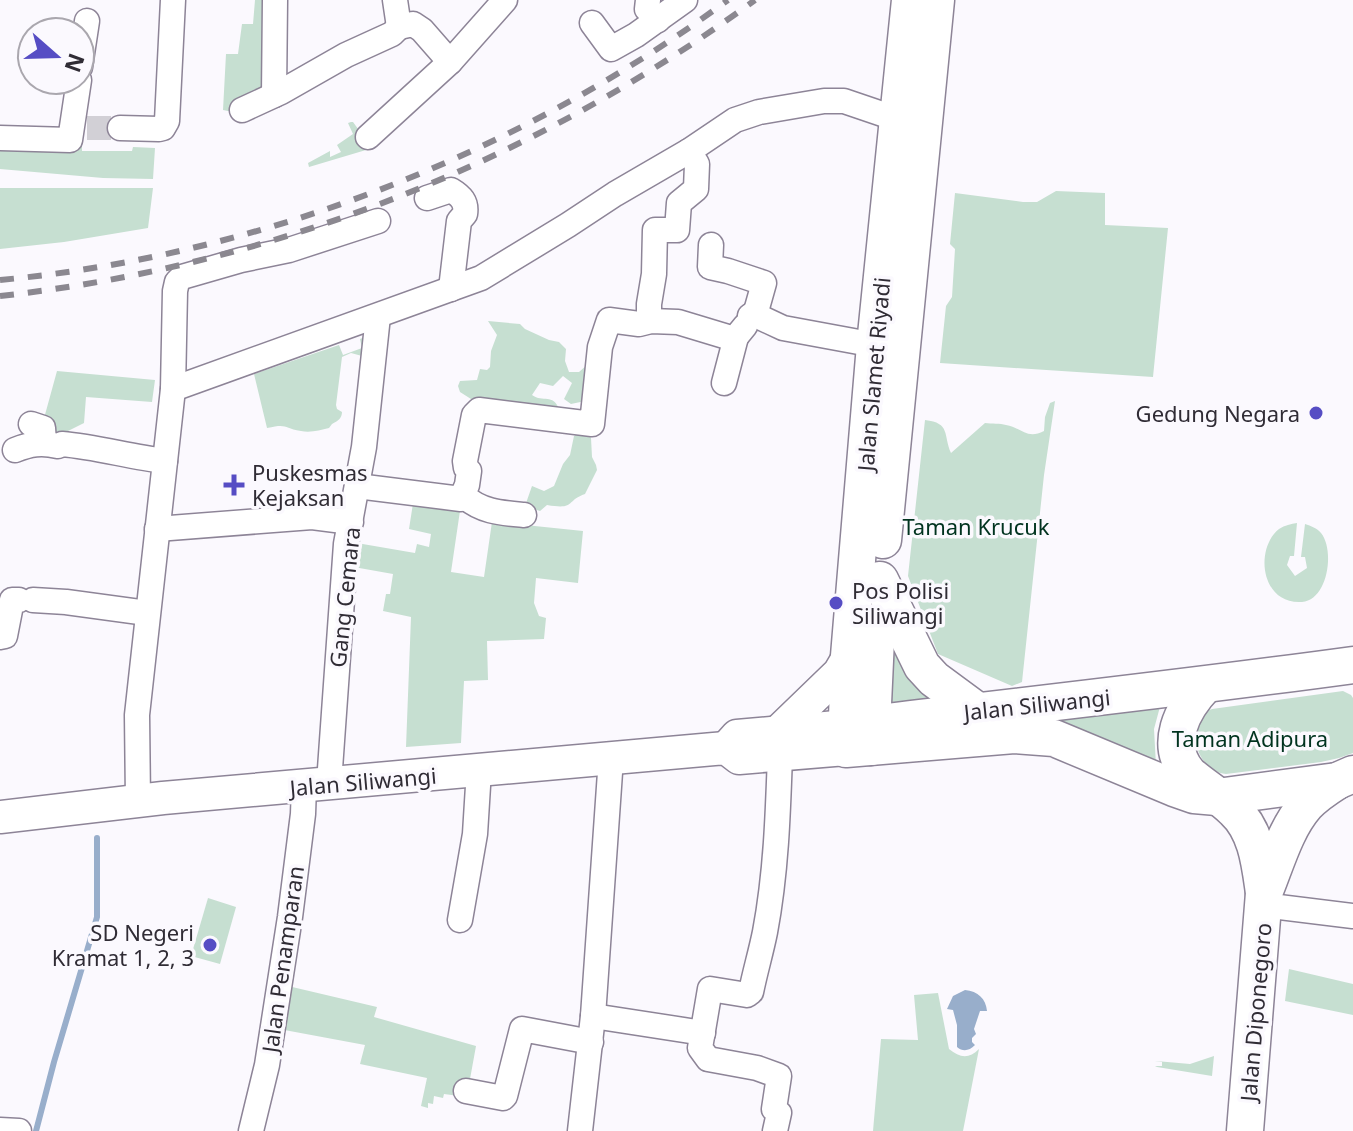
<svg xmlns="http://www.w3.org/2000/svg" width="1353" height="1131" viewBox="0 0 1353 1131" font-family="'Noto Sans',sans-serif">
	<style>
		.green { fill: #c6dfd1 }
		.water { fill: #98aecb }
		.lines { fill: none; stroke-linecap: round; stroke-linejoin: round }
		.stream { stroke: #98aecb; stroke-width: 6 }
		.minor-tunnel { stroke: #d2d0d6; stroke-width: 24; stroke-dasharray: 24 12; stroke-linecap: butt }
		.minor-casing { stroke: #8d8497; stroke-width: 27 }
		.major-casing { stroke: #8d8497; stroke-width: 35 }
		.highway-casing { stroke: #8d8497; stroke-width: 39 }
		.minor { stroke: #fff; stroke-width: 24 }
		.major { stroke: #fff; stroke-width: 32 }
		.highway { stroke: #fff; stroke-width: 36 }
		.rail { stroke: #8b8890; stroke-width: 6; stroke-dasharray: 14 14; stroke-linecap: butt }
		.poi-dot { fill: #564dc4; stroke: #fbf9fe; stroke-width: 3 }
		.labels { text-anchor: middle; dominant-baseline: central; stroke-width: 7; stroke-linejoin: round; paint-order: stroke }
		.street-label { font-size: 22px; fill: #302c35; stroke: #fbf9fe }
		.poi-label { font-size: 22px; fill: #302c35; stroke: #fbf9fe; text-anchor: end }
		.park-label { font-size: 22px; fill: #01331f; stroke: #fbf9fe }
	</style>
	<rect width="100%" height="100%" fill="#fbf9fe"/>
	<g class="green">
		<path d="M255,0H272L270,88L233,112L223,110L226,54H238L242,24H253Z"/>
		<path d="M351,122H353L371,147L366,150L309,167L308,163L330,151V157L341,152L337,145L353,134L348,123Z"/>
		<path d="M0,142L82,146V151H132L133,147L155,148L153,179L103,178L0,169Z"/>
		<path d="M0,188H153L148,228L64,242L0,249Z"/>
		<path d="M1056,191L1105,193V225L1168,228L1153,377L940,363L946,306L952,297L955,249L950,244L955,193L1023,202H1037Z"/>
		<path d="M488,321L520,324L525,329L549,340L559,342L566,349L565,361L569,372H579L587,365L585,401L571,404L564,399L572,383L563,376L553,386L540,383L532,395C543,403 553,393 559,409L493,403C485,397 480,397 471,399L460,392L458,386L460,381L477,380L480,369L487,370L490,367L491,351L497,335Z"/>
		<path d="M374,333L362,356L351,353L342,357L336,405L337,409L342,412C342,418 338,421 332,424L329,428C320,430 311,433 301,431C283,428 288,423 267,428L254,374L339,345L343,355L362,348L360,339Z"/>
		<path d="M57,371L155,380L152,402L86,397L84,423L58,436L43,422Z"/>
		<path d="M1055,401L1044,475L1022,682L1012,686L938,654L908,576L925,420C951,423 943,435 951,453L985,423C992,424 1000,423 1006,425C1022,428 1027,440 1044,431L1045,417L1050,403Z"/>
		<path d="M578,433L588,434L591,438L592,457L596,465L597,470L585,494C565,501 576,510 547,505L540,511L525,506L532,486L544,491L554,486L563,464L570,455L574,436Z"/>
		<path d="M414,497L461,504L451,572L484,577L493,515L525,525L583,531L578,583L536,578L534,603L539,616L546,618L544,639L487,641L488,680L464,681L461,743L406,747L411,617L383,611L386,594H390L393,574L348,566L351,542L415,553L417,544L429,547L431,534L409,529Z"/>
		<path d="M1297,523L1294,556H1290L1287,565L1295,576L1307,568L1305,557H1301L1305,524C1311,526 1317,528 1321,533C1335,550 1328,600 1302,602C1261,605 1254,549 1279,529C1285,525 1291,524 1297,523Z"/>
		<path d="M886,622L935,703L892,709L886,647Z"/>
		<path d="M1343,691L1351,695L1353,698V753L1339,758L1321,762L1226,774C1206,772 1192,750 1197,730C1198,724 1202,718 1204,712L1212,709Z"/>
		<path d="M1161,703L1154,729L1156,765L1019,718Z"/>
		<path d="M208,898L236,907L220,964L191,956Z"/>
		<path d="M1289,969L1353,984V1015L1285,1001Z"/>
		<path d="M288,986L377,1007L374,1017L476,1046L468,1090L459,1096L444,1094L443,1098L434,1096L433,1104L428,1103V1108L421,1106L427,1078L360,1064L365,1045L279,1029Z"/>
		<path d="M938,993L949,1049C960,1058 969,1059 979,1049L963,1131H873L881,1039L918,1040L914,995Z"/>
		<path d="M1214,1056L1212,1076L1157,1067L1155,1066H1162V1062L1155,1061H1156L1190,1064Z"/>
	</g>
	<path class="water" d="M965,990C978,991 986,999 987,1011H980L974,1029L976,1034L972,1038V1042L975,1045C969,1051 963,1052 957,1047V1025L953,1010L947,1009L953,996Z"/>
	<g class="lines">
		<path class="stream" d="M36,1131L54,1062L97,917V838"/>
		<path class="minor-tunnel" d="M87,128H120"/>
		<g class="minor-casing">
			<g id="minor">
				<path d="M395,0L399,27L413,24L422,30L450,62L505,0"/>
				<path d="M648,0L647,9L658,20"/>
				<path d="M592,23L611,49L636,35L685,0"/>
				<path d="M80,67L87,21"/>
				<path d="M274,95L275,0"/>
				<path d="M242,110L281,92L346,55L392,34L399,27"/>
				<path d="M120,128L159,129L163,128L167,121L173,0"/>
				<path d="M368,137L450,62"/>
				<path d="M0,138L70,140L79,80"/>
				<path d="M427,198L451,190C461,196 467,202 465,214L459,221L451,289"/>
				<path d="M711,245L710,267L728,271L764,283L755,315"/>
				<path d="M750,316L753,314L783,328L875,345"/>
				<path d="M649,321V304L654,274L655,230H677L679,203L696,189L697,164L689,151"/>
				<path d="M724,383L736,337"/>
				<path d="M173,389L481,278L568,225L615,194L689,151L735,120L759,112L824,101H844L897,119"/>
				<path d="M31,424L43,428L44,442"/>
				<path d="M15,450C30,444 41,442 58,446L62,444C97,447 130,457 165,461"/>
				<path d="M357,486L461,499L467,485L469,471L466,468L465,461L474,415L479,410L592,424L600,347L609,320L639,324L651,321L678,322L731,338L736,337L745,326"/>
				<path d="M464,496C481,512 502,513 524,515"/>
				<path d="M157,529L312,517L351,522"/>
				<path d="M33,600L66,602L147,613"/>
				<path d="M0,637L5,636L12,600H19"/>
				<path d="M329,783L346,544L364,447L378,316"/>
				<path d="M138,801L137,715L173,389L175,291L177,282L182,277L241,260L289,250L378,221"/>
				<path d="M1263,905L1353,916"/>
				<path d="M460,920L475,834L479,770"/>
				<path d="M593,1016L703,1033"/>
				<path d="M466,1091L503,1098L505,1096L522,1029L591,1042"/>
				<path d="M0,1130L19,1131"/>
				<path d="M251,1131L267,1065L290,917L303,814L304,786"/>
				<path d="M580,1131L593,1016L611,758"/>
				<path d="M775,1131L779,1113L774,1109L779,1076L757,1068L708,1059L700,1048L710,989L747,995L751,992C755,972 761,952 765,932C776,874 778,814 780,754"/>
			</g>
		</g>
		<g class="major-casing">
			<g id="major">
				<path d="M779,731L839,673L849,656"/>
				<path d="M728,746L737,736L847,726"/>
				<path d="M0,817L163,798L714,749L726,748L739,758L846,749"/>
			</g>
		</g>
		<g class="highway-casing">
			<g id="highway">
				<path d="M910,0L875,345L849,656L846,749L1014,735L1054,738L1174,788L1194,795L1217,797L1337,781L1353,774"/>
				<path d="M883,540L936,0"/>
				<path d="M880,580L922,666L934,679L976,710"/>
				<path d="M1205,685C1182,709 1163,745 1189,774C1204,787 1221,797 1234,810C1257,831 1260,865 1264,893L1245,1131"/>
				<path d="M870,724C1031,705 1192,687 1353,665"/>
				<path d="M871,747L876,639"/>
				<path d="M1264,893C1276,864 1285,829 1306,805C1315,795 1326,788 1337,781"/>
			</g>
		</g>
		<use href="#minor" class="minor"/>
		<use href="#major" class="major"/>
		<use href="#highway" class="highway"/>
		<g class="rail">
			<path d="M0,280C258,256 519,154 728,0"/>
			<path d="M0,296C272,266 534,162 755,0"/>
		</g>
	</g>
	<g class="poi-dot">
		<circle cx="1316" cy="413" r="8"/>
		<path d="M230 473h8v8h8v8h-8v8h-8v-8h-8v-8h8z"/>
		<circle cx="836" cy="603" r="8"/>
		<circle cx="210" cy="945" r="8"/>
	</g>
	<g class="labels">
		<g class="street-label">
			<text transform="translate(873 374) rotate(-85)">Jalan Slamet Riyadi</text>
			<text transform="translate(344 597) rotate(-84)">Gang Cemara</text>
			<text transform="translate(1037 704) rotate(-6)">Jalan Siliwangi</text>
			<text transform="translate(363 781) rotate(-5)">Jalan Siliwangi</text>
			<text transform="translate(282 959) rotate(-82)">Jalan Penamparan</text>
			<text transform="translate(1255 1012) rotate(-85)">Jalan Diponegoro</text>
		</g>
		<g class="poi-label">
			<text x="1300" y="413">Gedung Negara</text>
			<text x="252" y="472" text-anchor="start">Puskesmas<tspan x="252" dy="25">Kejaksan</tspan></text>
			<text x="852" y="590" text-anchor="start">Pos Polisi<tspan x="852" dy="25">Siliwangi</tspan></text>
			<text x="194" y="932">SD Negeri<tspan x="194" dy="25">Kramat 1, 2, 3</tspan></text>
		</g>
		<g class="park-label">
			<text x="976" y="526">Taman Krucuk</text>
			<text x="1250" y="738">Taman Adipura</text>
		</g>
	</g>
	<g transform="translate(56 56) rotate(110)"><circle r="38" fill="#fbf9fe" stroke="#aaa7ae" stroke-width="2"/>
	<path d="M0-6L14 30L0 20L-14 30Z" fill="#564dc4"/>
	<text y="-12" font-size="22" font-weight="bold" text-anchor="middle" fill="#302c35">N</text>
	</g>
</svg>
